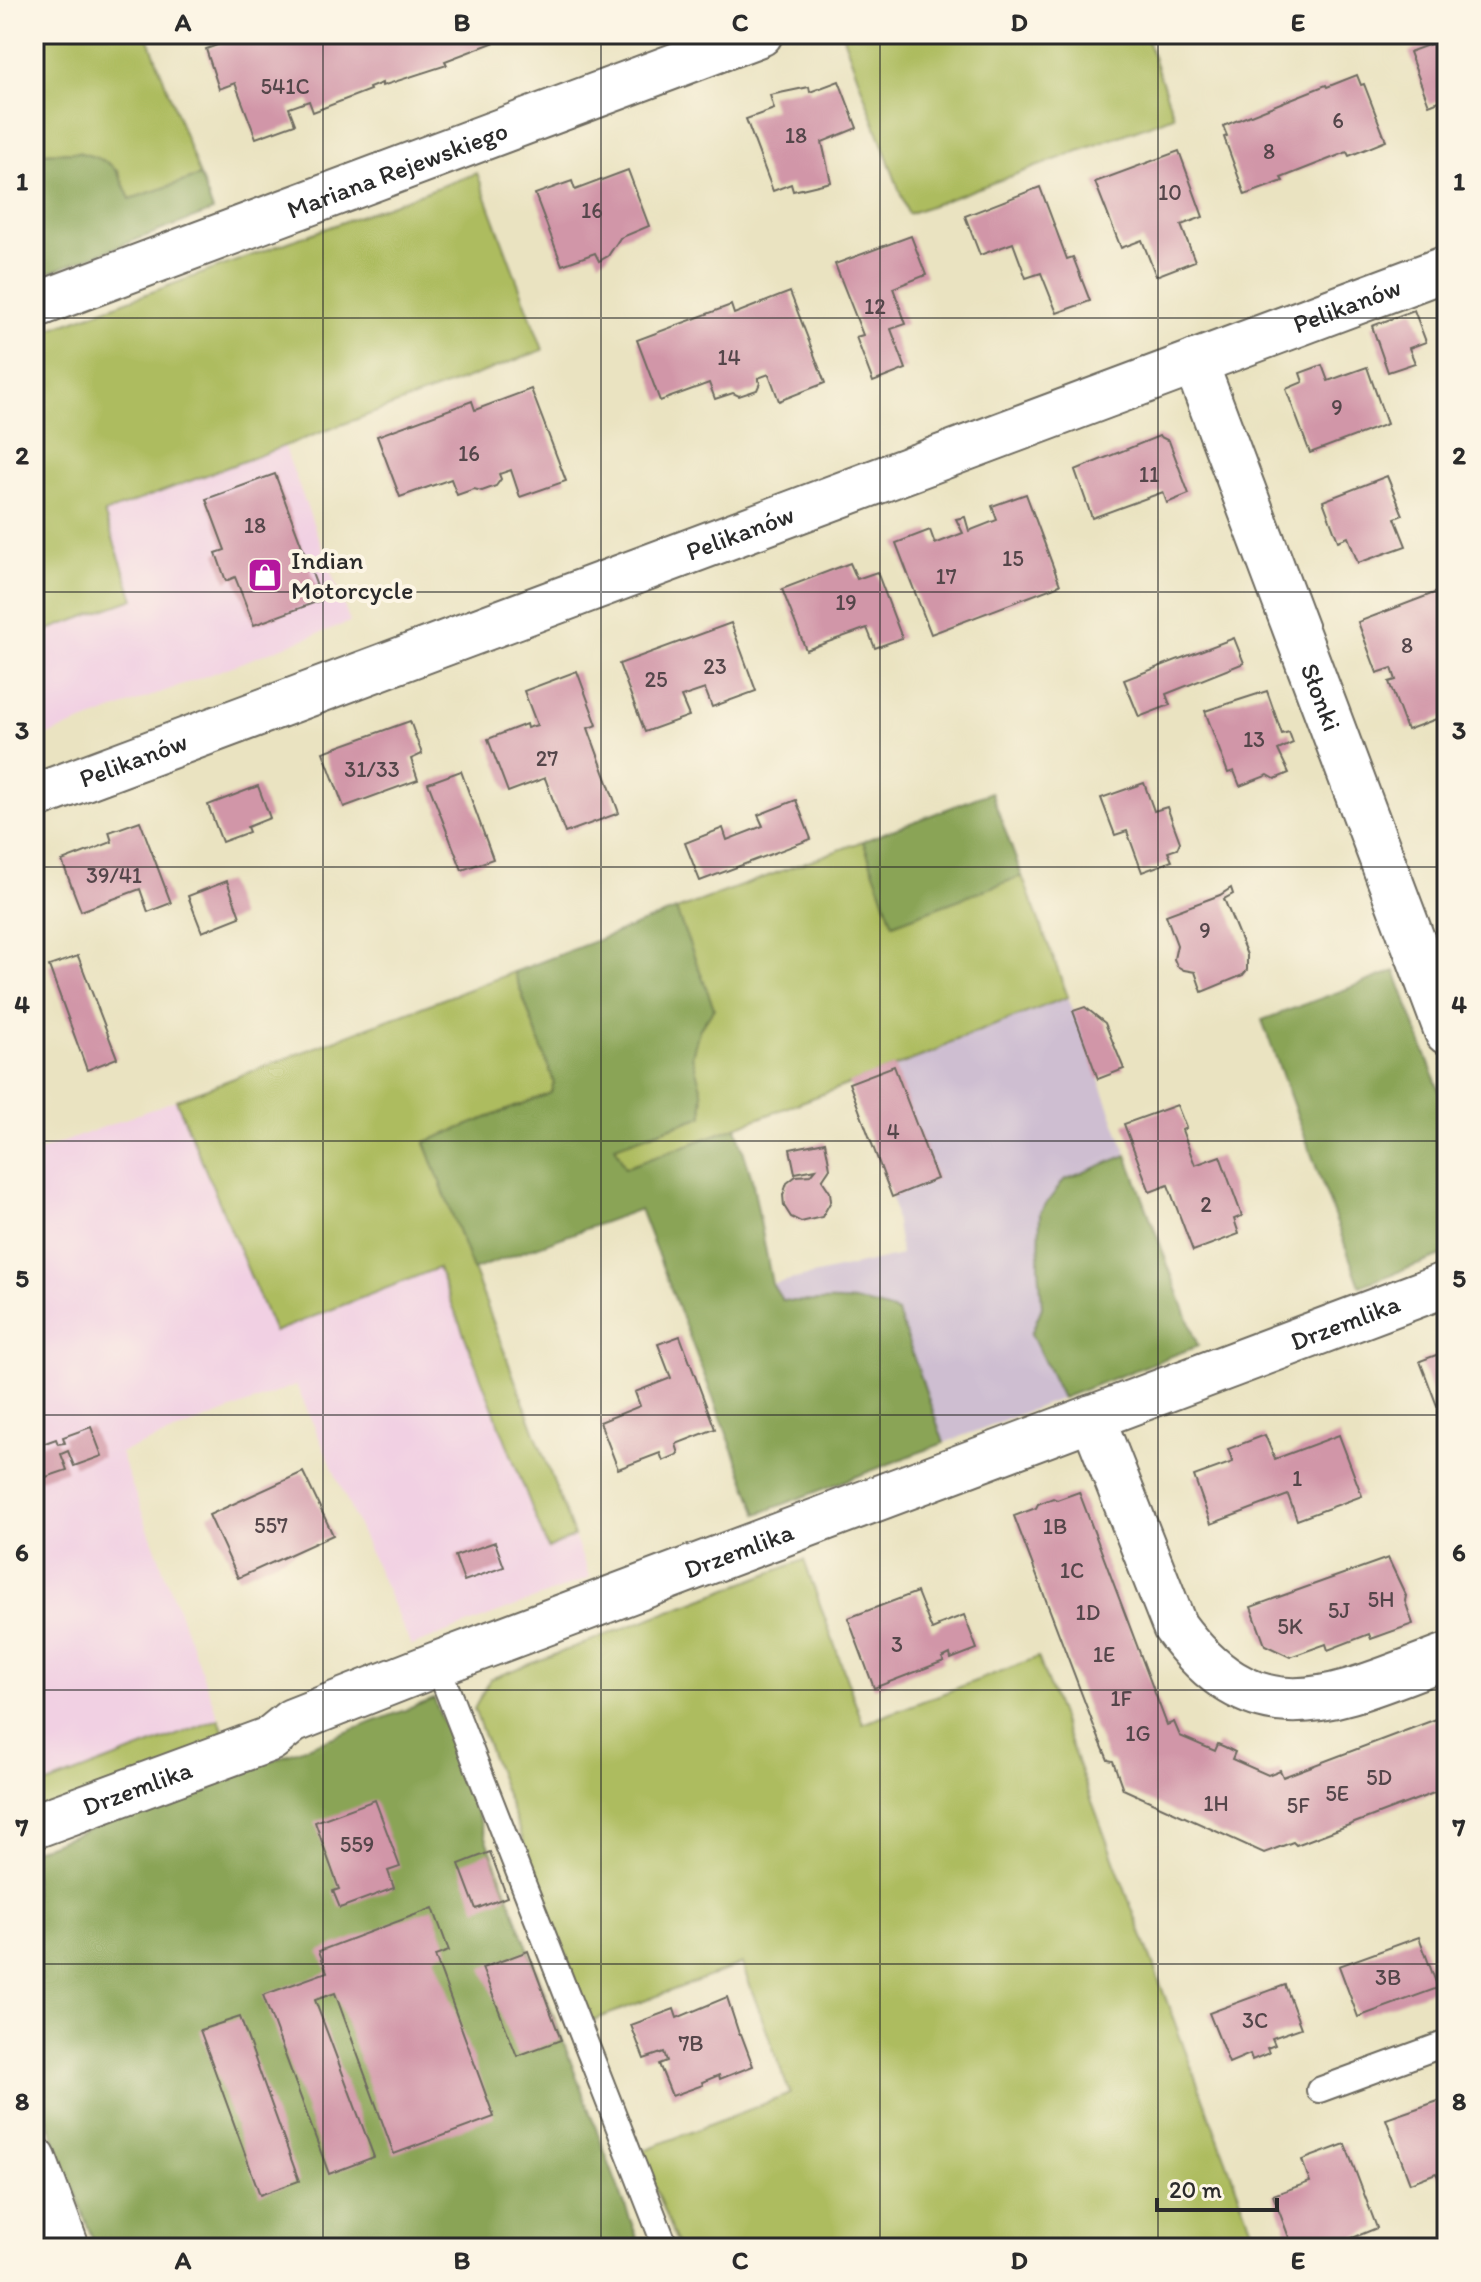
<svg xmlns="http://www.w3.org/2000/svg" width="1481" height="2282" viewBox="0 0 1481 2282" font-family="Itim,sans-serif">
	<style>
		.built { fill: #f1d0e3 }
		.industrial { fill: #cebed1 }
		.green { fill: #adbc5f; stroke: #6c7445; stroke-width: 2 }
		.forest { fill: #8aa456; stroke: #5a6840; stroke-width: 2 }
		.building { fill: #d196a8 }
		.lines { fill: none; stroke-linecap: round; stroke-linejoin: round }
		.lane-casing { stroke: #6e6b60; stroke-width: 28 }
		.street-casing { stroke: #6e6b60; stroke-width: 48 }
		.lane { stroke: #fff; stroke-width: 24 }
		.street { stroke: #fff; stroke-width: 44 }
		.grid { fill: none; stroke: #2b2b2b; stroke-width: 2; stroke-opacity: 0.55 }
		.labels { text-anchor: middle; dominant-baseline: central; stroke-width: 8; stroke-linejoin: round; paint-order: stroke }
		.number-label { font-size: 22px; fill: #54464a }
		.street-label { font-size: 26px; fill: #2b2b2b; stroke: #fcf5e5 }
		.poi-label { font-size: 26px; fill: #2b2b2b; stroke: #fcf5e5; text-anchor: start }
		.neatline { fill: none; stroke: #2b2b2b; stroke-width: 3 }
		.grid-label { font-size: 26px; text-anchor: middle; font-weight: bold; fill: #2b2b2b }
	</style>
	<rect width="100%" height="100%" fill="#fcf5e5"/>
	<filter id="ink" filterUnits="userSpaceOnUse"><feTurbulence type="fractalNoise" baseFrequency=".0125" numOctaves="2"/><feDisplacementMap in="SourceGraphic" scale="16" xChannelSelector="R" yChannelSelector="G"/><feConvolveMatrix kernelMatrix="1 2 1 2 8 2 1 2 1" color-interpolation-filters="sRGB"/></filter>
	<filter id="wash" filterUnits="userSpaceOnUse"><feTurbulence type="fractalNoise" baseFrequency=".006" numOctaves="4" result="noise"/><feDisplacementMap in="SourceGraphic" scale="32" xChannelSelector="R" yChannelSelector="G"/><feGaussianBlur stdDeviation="1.8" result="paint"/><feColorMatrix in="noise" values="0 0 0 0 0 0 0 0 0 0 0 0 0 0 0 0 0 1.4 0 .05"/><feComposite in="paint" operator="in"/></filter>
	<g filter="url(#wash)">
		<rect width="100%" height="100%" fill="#eae3c1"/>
		<g class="built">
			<path d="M284,446L350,622L34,740V635L134,599L104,513Z"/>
			<path d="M176,1100L234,1241L438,1268L548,1548L574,1536L590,1578L411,1646L296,1385L120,1453L219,1719L34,1789V1153Z"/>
		</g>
		<path class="industrial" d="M1068,997L1127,1155L1064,1180L1040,1212L1039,1266L1042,1307L1031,1334L1062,1398L944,1443L898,1313L874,1304L841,1301L805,1302L782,1300L772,1284L901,1255L892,1197L849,1083Z"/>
		<g class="green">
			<path d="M34,34H147L200,176L130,199L118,171L78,152L34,153Z"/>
			<path d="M842,34H1145L1174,116L908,214Z"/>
			<path d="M477,173L543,350L104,513L134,599L34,635V335Z"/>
			<path d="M863,841L893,924L1022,876L1068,997L951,1042L936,1051L625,1169L615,1147L703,1116L702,1091L691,1056L699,1030L714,1008L676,910Z"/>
			<path d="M514,972L554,1082L551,1093L425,1142L574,1536L548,1549L438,1268L274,1332L176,1100Z"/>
			<path d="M804,1560L863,1724L1038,1657L1259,2248H678L641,2151L790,2094L742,1964L591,2021L474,1709L490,1679Z"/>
			<path d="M219,1719L228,1744L34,1817V1789Z"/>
		</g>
		<g class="forest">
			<path d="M78,152C116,163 114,164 130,199L200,176L213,211L34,278V153Z"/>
			<path d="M991,792L1022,876L893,924L863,841Z"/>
			<path d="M676,910L714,1008L699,1030L692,1056L702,1091L703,1116L615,1146L625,1168L736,1127L752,1179L772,1284L782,1300C802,1303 821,1300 841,1301C861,1301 879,1306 898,1313L944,1443L758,1514L640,1209L473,1270L425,1142L551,1093L554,1082L514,972Z"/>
			<path d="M1395,971L1447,1112V1254L1360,1286L1262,1020Z"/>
			<path d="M1127,1155L1198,1346L1062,1398L1031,1334L1042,1307L1039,1266L1040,1212L1064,1180Z"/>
			<path d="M434,1699L641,2248H96L34,2084V1850Z"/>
		</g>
		<g id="blocks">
			<g class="building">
				<path d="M248,34H261L262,36L269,34H516L445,61L447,65L382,86V83L369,88L370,90L313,112L309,101L289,108L295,124L256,138L235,83L219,89L206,49Z"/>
				<path d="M1447,38V98L1429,105L1409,52Z"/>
				<path d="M1357,75L1361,85L1364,84L1386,141L1349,156L1347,152L1281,178L1283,181L1245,195L1224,137L1227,136L1223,126L1326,85L1327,87Z"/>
				<path d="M839,81L857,128L822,142L831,182L793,191L791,184L773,191L746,119L774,109L770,95L809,87L810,92Z"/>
				<path d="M1179,151L1203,217L1181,225L1195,261L1156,276L1142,240L1121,248L1095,182Z"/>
				<path d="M628,170L649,226L620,238L608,256L599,261L595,253L562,265L535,194L572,181L575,190Z"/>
				<path d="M1040,187L1067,259L1073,257L1090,301L1057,313L1041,273L1026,278L1013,243L980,255L965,216Z"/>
				<path d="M911,236L926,275L893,288L906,324L891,329L906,369L873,382L856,337L863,335L835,264Z"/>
				<path d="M790,292L825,383L779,401L769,374L758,378L760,383L757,390L739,396L733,393L715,399L709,383L660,401L637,340L731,305L734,314Z"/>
				<path d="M1414,310L1426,342L1409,348L1415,363L1388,372L1372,326Z"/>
				<path d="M1322,365L1328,381L1367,367L1387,424L1310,453L1286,389L1303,382L1300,373Z"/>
				<path d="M531,389L566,481L520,497L511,470L499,474L501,479L496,486L482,491L474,489L457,495L451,479L400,497L377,436L472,401L475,410Z"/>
				<path d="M1159,436L1169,441L1189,494L1167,503L1163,492L1092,518L1075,470Z"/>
				<path d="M275,474L322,600L254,625L235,577L226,581L216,553L225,550L206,499Z"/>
				<path d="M1387,476L1403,515L1395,518L1406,546L1358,563L1348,537L1338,541L1323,501Z"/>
				<path d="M1026,494L1060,585L931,634L896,543L930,530L935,544L963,533L956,519L965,517L969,531L997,520L992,506Z"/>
				<path d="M850,563L857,579L877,572L902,638L875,648L867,628L806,650L782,589Z"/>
				<path d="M1442,590L1447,602V715L1407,730L1389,682L1396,680L1392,668L1377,673L1358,622Z"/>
				<path d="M731,623L756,691L712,707L705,689L681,697L689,716L645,732L619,664Z"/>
				<path d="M1234,638L1244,663L1166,694L1170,705L1139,717L1124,680Z"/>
				<path d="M577,671L597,725L588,728L619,813L565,833L545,778L508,792L488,739L526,724L527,728L537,725L524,691Z"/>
				<path d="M1267,691L1282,734L1289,732L1293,743L1278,750L1289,773L1275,779L1268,775L1240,786L1234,771L1228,773L1205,711Z"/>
				<path d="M410,721L422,754L411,759L418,780L344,807L323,752Z"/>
				<path d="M461,771L493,859L462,870L428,783Z"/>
				<path d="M1144,783L1154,811L1167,807L1180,842L1177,849L1168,852L1172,861L1142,872L1127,831L1115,835L1101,798Z"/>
				<path d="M258,786L270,818L247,827L249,832L222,842L208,805Z"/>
				<path d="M796,800L811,839L700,881L685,843L723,828L727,840L763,826L758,815Z"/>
				<path d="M140,821L171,903L148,912L140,889L81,911L62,861L112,842L109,832Z"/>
				<path d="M227,881L240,917L202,932L188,896Z"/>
				<path d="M1231,888L1233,894L1224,899L1247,955V970L1243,975L1202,992L1195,972L1184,970L1177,966L1174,959L1177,945L1166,915L1220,895Z"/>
				<path d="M78,956L117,1058L87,1070L49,966Z"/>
				<path d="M1085,1007L1105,1023L1124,1069L1098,1079L1073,1011Z"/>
				<path d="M894,1066L937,1179L892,1197L849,1083Z"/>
				<path d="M1177,1105L1186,1128L1182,1130L1195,1165L1220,1156L1242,1216L1234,1219L1239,1234L1193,1251L1168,1185L1150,1192L1124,1124Z"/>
				<path d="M825,1142L830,1168L822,1180L830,1192L831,1201L822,1217L801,1222L791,1217L784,1206L783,1195L787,1183L796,1176L811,1175L816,1169L795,1173L790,1149Z"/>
				<path d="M680,1336L715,1429L676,1444L679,1454L663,1461L660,1453L618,1469L600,1422L640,1406L635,1392L671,1378L658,1344Z"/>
				<path d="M1447,1351V1432L1420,1361Z"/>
				<path d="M91,1427L102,1456L74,1466L68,1451L61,1454L67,1470L34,1481V1447L56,1439L58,1444L65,1443L63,1437Z"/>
				<path d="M1265,1435L1275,1459L1339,1435L1362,1496L1297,1520L1288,1495L1211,1524L1194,1476L1233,1462L1228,1449Z"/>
				<path d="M303,1472L333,1535L238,1578L209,1515Z"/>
				<path d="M1079,1492L1167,1725L1174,1722L1180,1736L1215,1751L1218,1744L1225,1747L1235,1752L1232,1759L1268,1775L1280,1770L1283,1777L1447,1715V1788L1296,1845L1293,1842L1264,1853L1123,1789L1113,1761L1108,1760L1095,1729L1014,1516L1036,1508L1038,1504L1053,1498L1057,1500Z"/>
				<path d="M495,1542L504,1567L464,1581L455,1556Z"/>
				<path d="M1388,1558L1406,1596L1405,1601L1413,1624L1371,1639L1369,1634L1328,1650L1326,1644L1290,1657L1265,1645L1251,1607Z"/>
				<path d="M917,1592L932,1630L939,1627L938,1625L964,1615L977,1649L951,1659L950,1654L942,1658L944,1661L874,1688L848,1618Z"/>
				<path d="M375,1800L400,1867L388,1871L394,1888L340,1908L333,1891L339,1889L315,1822Z"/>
				<path d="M490,1852L507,1897L476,1909L459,1864Z"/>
				<path d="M433,1908L449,1951L435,1956L494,2117L394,2154L335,1993L315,2000L374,2157L329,2174L263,1995L327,1972L319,1951Z"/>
				<path d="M1419,1937L1438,1988L1358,2017L1339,1966Z"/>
				<path d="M528,1951L561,2040L517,2056L482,1968Z"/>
				<path d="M1285,1985L1301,2028L1272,2038L1275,2045L1267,2048L1269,2053L1252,2060L1250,2054L1229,2063L1209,2013Z"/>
				<path d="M727,1997L739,2034H741L753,2066L720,2079L719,2075L702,2082L703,2085L672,2096L659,2064L667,2061L664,2052L644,2059L631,2025L674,2009L677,2018Z"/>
				<path d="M240,2017L299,2181L260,2195L200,2030Z"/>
				<path d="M1447,2098V2192L1436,2173L1410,2183L1386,2119Z"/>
				<path d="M1345,2144L1377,2228L1328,2248H1293L1273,2195L1310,2182L1302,2160Z"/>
			</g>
		</g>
	</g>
	<g filter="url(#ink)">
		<use href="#blocks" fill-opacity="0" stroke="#6e6b60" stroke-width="2"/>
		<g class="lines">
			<g class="lane-casing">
				<g id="lane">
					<path d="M437,1664L666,2248"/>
					<path d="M1319,2090L1447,2043"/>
				</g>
			</g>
			<g class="street-casing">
				<g id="street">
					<path id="s1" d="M34,306L760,34"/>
					<path id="s2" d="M1195,362L1447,1032"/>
					<path id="s3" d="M34,797L1447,268"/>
					<path d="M1092,1417L1175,1627C1259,1742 1337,1697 1447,1656"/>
					<path id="s4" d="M34,1826L270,1739L292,1721L437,1664L1447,1284"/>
					<path d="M34,2159L67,2248"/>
				</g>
			</g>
			<use href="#lane" class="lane"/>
			<use href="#street" class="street"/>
		</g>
	</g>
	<path class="grid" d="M323,34V2248M601,34V2248M880,34V2248M1158,34V2248M34,318H1447M34,592H1447M34,867H1447M34,1141H1447M34,1415H1447M34,1690H1447M34,1964H1447"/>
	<defs>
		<g id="shop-square" transform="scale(1.8)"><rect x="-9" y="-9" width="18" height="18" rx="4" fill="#b5179e" stroke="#fcf5e5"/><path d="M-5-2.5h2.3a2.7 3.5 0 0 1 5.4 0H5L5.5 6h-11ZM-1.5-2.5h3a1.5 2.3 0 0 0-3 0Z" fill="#fff"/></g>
	</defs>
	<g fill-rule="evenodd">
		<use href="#shop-square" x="265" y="575"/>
	</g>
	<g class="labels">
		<g class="number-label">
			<text x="285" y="86">541C</text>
			<text x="1338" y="120">6</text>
			<text x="796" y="135">18</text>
			<text x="1269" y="151">8</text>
			<text x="1170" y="192">10</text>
			<text x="592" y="210">16</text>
			<text x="875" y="306">12</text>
			<text x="729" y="357">14</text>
			<text x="1337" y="407">9</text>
			<text x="469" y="453">16</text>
			<text x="1149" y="474">11</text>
			<text x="255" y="525">18</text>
			<text x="1013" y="558">15</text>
			<text x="946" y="576">17</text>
			<text x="846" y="602">19</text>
			<text x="1407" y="645">8</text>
			<text x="715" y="666">23</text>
			<text x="656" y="679">25</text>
			<text x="1254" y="739">13</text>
			<text x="547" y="758">27</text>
			<text x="372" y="769">31/33</text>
			<text x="114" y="875">39/41</text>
			<text x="1205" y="930">9</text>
			<text x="893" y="1131">4</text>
			<text x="1206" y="1204">2</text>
			<text x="1297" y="1478">1</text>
			<text x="271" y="1525">557</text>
			<text x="1055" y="1526">1B</text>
			<text x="1072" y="1570">1C</text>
			<text x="1381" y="1599">5H</text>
			<text x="1339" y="1610">5J</text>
			<text x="1088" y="1612">1D</text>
			<text x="1290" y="1626">5K</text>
			<text x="897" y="1644">3</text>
			<text x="1104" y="1654">1E</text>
			<text x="1121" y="1698">1F</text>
			<text x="1138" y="1733">1G</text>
			<text x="1379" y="1777">5D</text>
			<text x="1337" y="1793">5E</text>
			<text x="1216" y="1803">1H</text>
			<text x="1298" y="1805">5F</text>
			<text x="357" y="1844">559</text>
			<text x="1388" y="1977">3B</text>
			<text x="1255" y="2020">3C</text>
			<text x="691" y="2043">7B</text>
		</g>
		<g class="street-label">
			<text stroke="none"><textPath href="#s1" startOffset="388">Mariana Rejewskiego</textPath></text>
			<text stroke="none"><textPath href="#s3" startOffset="1402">Pelikanów</textPath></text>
			<text stroke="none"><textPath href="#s3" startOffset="754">Pelikanów</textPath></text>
			<text stroke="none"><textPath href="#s2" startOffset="358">Słonki</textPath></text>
			<text stroke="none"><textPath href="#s3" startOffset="106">Pelikanów</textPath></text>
			<text stroke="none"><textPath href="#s4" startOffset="1406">Drzemlika</textPath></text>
			<text stroke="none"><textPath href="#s4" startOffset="758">Drzemlika</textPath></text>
			<text stroke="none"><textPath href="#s4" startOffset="110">Drzemlika</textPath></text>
		</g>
		<g class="poi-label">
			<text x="291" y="560">Indian<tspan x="291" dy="30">Motorcycle</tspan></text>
		</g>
	</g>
	<rect width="1481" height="2282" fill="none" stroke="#fcf5e5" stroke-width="88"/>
	<path d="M1157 2198v12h120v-12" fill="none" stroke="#2b2b2b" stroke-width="4"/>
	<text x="1169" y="2198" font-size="24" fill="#2b2b2b" stroke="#fcf5e5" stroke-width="6" paint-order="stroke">20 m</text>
	<rect x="44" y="44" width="1393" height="2194" class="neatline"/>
	<g class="grid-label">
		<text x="183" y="31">A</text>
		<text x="462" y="31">B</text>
		<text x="740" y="31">C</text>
		<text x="1019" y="31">D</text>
		<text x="1298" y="31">E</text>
		<text x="22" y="190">1</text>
		<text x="1459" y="190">1</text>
		<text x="22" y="464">2</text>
		<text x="1459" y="464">2</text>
		<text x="22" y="739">3</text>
		<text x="1459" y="739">3</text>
		<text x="22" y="1013">4</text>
		<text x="1459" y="1013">4</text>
		<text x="22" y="1287">5</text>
		<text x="1459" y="1287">5</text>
		<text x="22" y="1561">6</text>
		<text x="1459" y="1561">6</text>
		<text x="22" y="1836">7</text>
		<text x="1459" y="1836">7</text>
		<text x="22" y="2110">8</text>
		<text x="1459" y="2110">8</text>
		<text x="183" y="2269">A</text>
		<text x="462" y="2269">B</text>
		<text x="740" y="2269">C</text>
		<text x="1019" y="2269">D</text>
		<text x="1298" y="2269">E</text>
	</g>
</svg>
